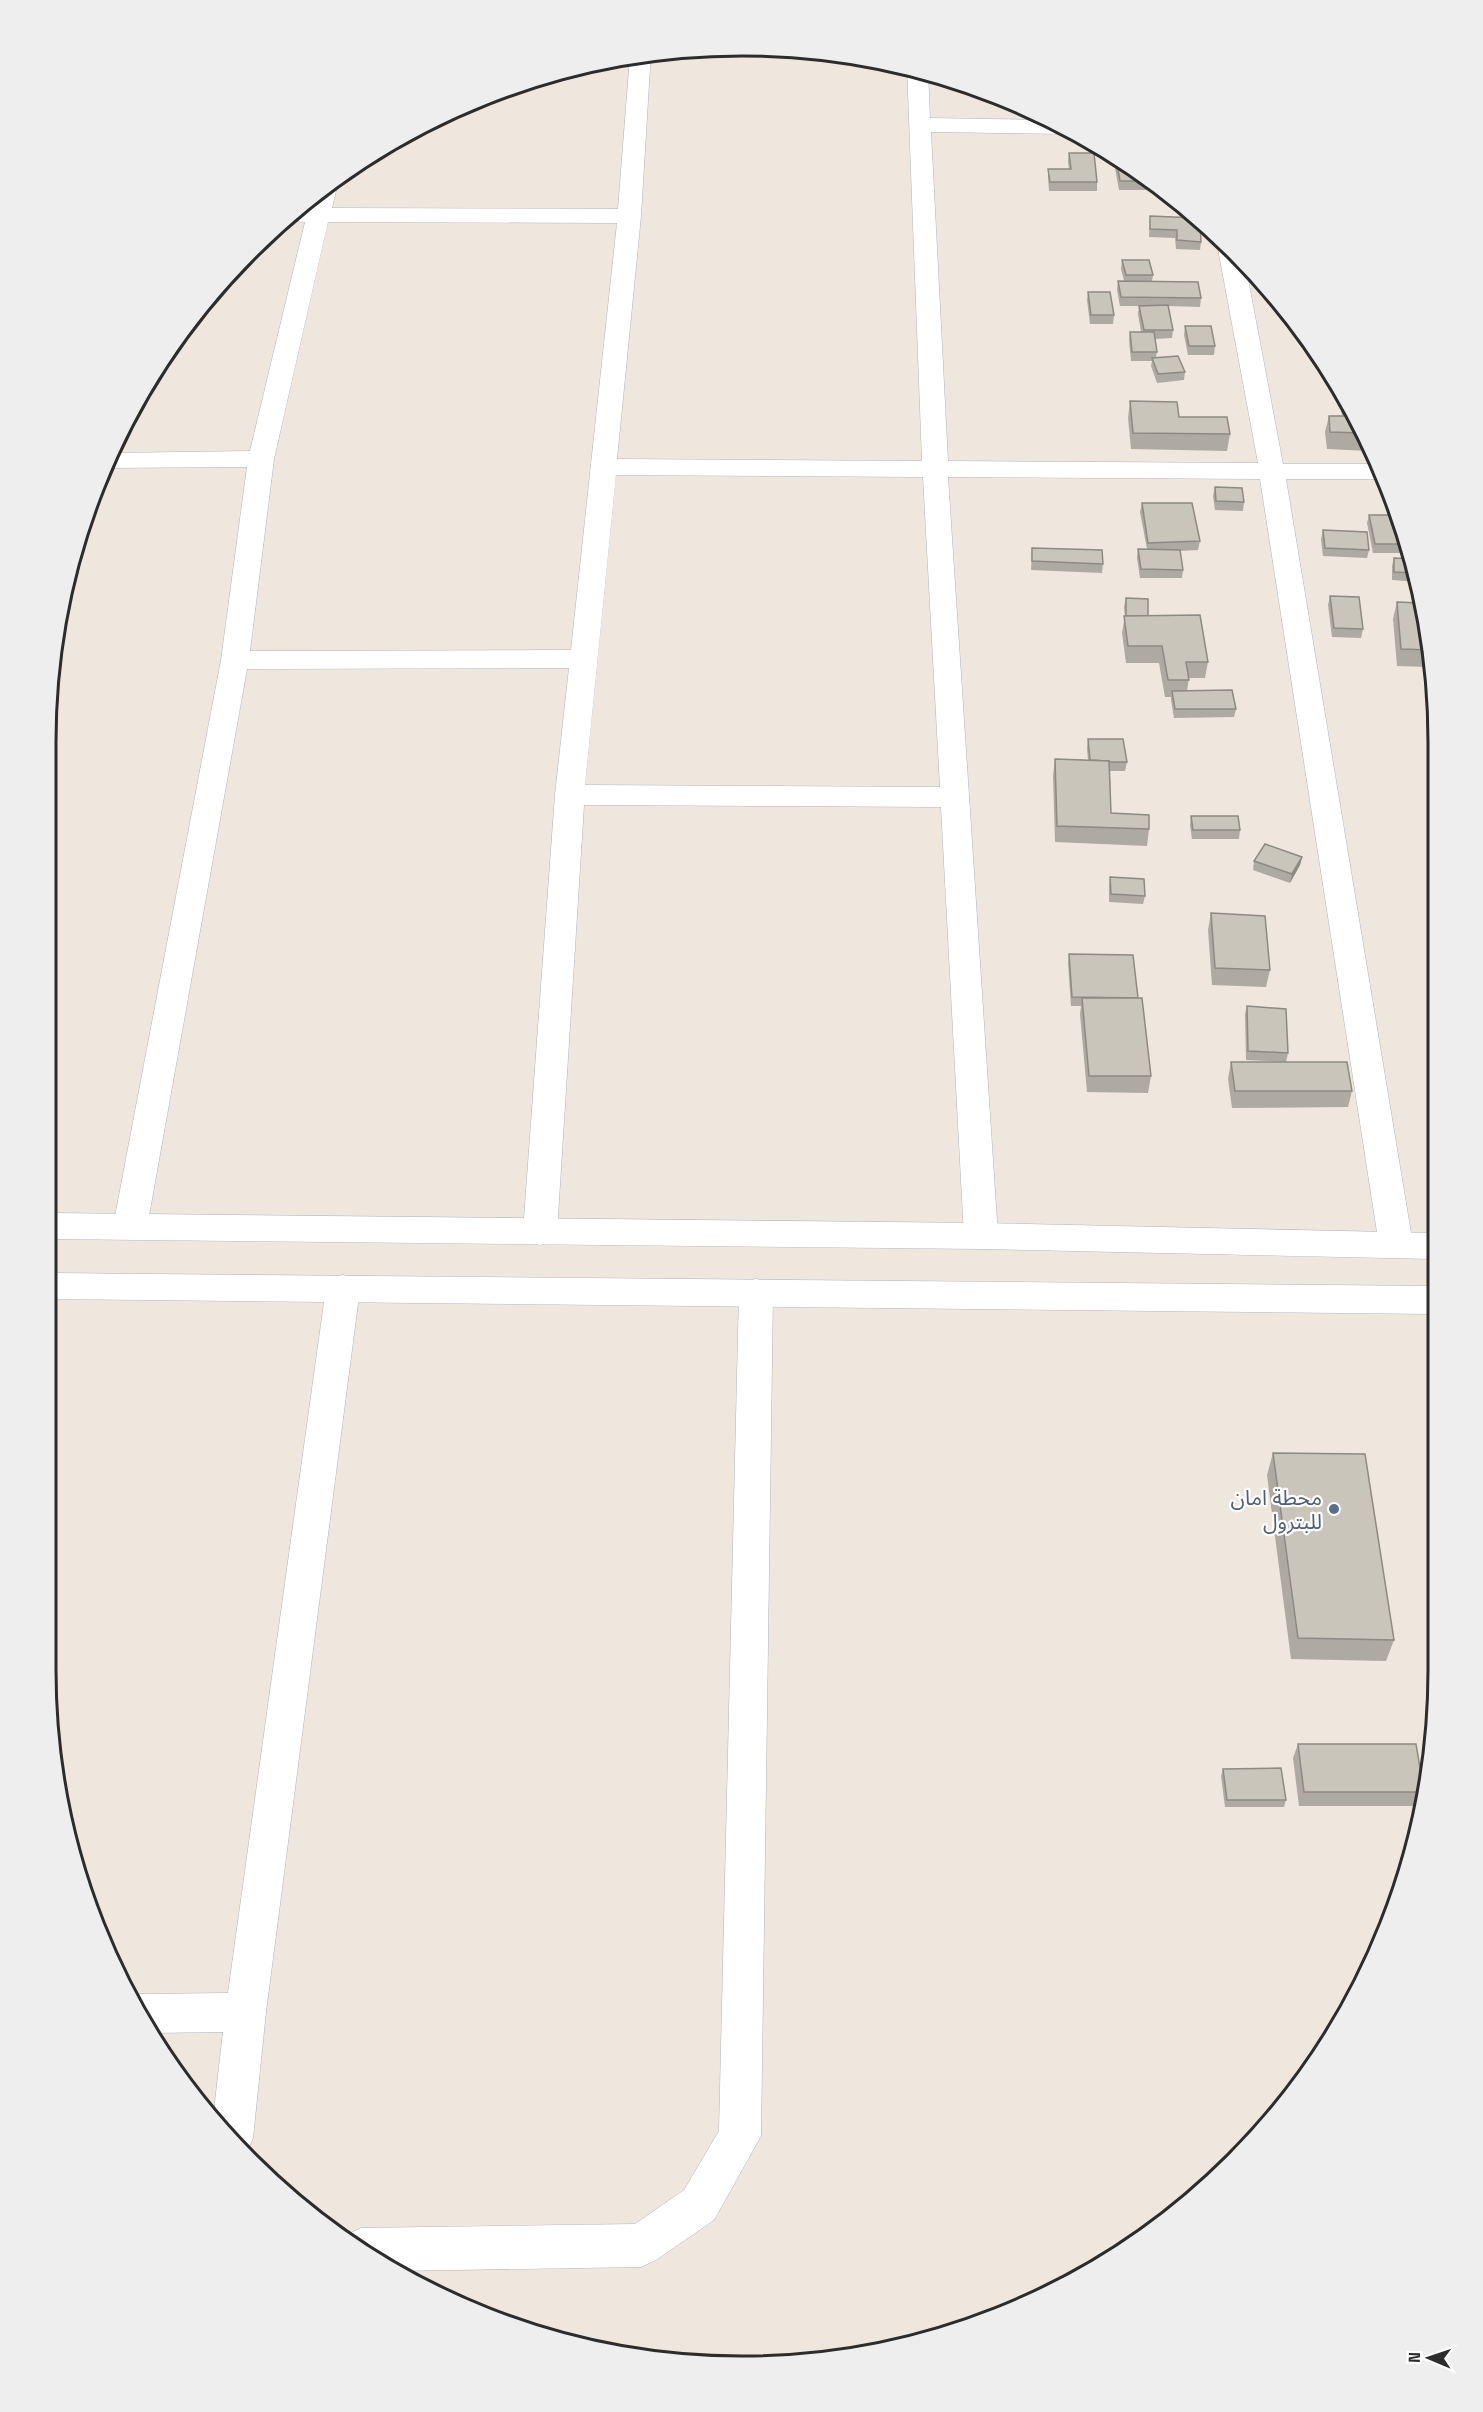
<svg xmlns="http://www.w3.org/2000/svg" width="1483" height="2412" viewBox="0 0 1483 2412" font-family="'Space Grotesk','Noto Sans Arabic',sans-serif">
	<style>
		.lines { fill: none; stroke-linecap: round; stroke-linejoin: round }
		.minor-casing { stroke: #b1b4c1; stroke-width: 1 }
		.secondary-casing { stroke: #b1b4c1; stroke-width: 1 }
		.minor { fill: #fff; fill-rule: evenodd }
		.secondary { fill: #fff; fill-rule: evenodd }
		.wall { fill: #aea9a1 }
		.shaded-wall { fill: #8d8a83 }
		.building { fill: #cac5bb; stroke: #8d8a83; stroke-width: 1.5 }
		.service-dot { fill: #5c6f8a; stroke: #fff; stroke-width: 2 }
		.labels { text-anchor: middle; dominant-baseline: central; stroke-width: 4.5; stroke-linejoin: round; paint-order: stroke }
		.service-label { font-size: 21px; fill: #4e5e75; stroke: #fff; text-anchor: end }
		.rim { fill: none; stroke: #2c2c2c; stroke-width: 3 }
	</style>
	<rect width="100%" height="100%" fill="#efe7dd"/>
	<g class="lines">
		<g class="minor-casing">
			<g id="minor">
				<path d="M651,51L641,216L617,459L922,461L907,66L928,71L930,118L1055,120L1073,132L1065,134L931,132L948,461L1258,463L1218,249L1224,243L1245,263L1283,464H1374L1380,479H1286L1413,1245L1408,1254L1396,1258L1384,1254L1379,1245L1260,479L948,477L998,1236L993,1245L981,1249L969,1245L964,1236L941,807L584,805L557,1232L552,1241L540,1245L528,1241L523,1232L555,795L569,668L247,669L147,1227L142,1236L130,1240L118,1236L113,1227L221,660L247,467L102,468L111,453L250,451L305,222L280,220L296,208H308L311,197L332,182L337,187L332,208L618,209L630,56ZM328,222L617,223L571,650L250,651L274,459ZM616,475L923,477L940,787L585,785Z"/>
				<path d="M343,1275L355,1278L360,1288L266,2012L253,2138L247,2152L213,2119L223,2032L151,2033L129,1998L139,1994L228,1993L326,1288L331,1278Z"/>
				<path d="M756,1279L768,1282L773,1292L761,2136L714,2220L656,2260L641,2267L394,2271L344,2239L346,2235L361,2228L635,2224L684,2190L719,2131L739,1292L744,1282Z"/>
			</g>
		</g>
		<g class="secondary-casing">
			<g id="secondary">
				<path d="M51,1213L981,1223L1434,1233V1259L981,1249L51,1239Z"/>
				<path d="M51,1273L1434,1286V1314L51,1299Z"/>
			</g>
		</g>
		<use href="#minor" class="minor"/>
		<use href="#secondary" class="secondary"/>
	</g>
	<g class="wall">
		<path d="M1069,153L1097,182V191H1049L1048,177V169H1069L1068,161Z"/>
		<path d="M1113,157L1147,178L1148,181L1147,190H1119Z"/>
		<path d="M1150,216L1201,242L1200,250L1176,249L1175,238L1149,237Z"/>
		<path d="M1122,260L1153,275L1152,281L1201,298L1200,307L1168,306L1173,330L1172,338L1155,339L1157,352L1156,357L1185,372L1184,380L1157,383L1151,366L1152,361H1131L1129,340L1130,332H1141L1138,314L1139,306H1120L1117,290L1118,281H1124L1121,269Z"/>
		<path d="M1088,292L1114,315L1113,324H1090L1087,300Z"/>
		<path d="M1185,326L1215,346L1214,355H1188L1184,335Z"/>
		<path d="M1330,373L1342,390L1333,389Z"/>
		<path d="M1343,390L1345,394L1369,451L1327,449L1325,432L1329,416H1342L1340,402Z"/>
		<path d="M1130,401L1230,434L1227,451L1131,449L1128,418Z"/>
		<path d="M1215,487L1244,502L1243,511L1215,510L1213,496Z"/>
		<path d="M1142,503L1200,541L1198,550L1180,551L1183,570L1182,578H1140L1137,558L1138,549H1147L1140,512Z"/>
		<path d="M1369,515H1395L1411,553H1373L1367,523Z"/>
		<path d="M1323,530L1369,550L1367,558L1323,556L1321,539Z"/>
		<path d="M1032,548L1103,564L1102,573L1031,570Z"/>
		<path d="M1394,558L1414,561L1418,582L1392,580V566Z"/>
		<path d="M1330,596L1363,629L1361,638L1332,637L1328,605Z"/>
		<path d="M1126,598L1208,662L1205,678H1189L1187,691L1236,709L1234,717L1174,718L1171,700V697H1165L1159,663H1126L1122,633L1125,616L1124,607Z"/>
		<path d="M1397,602L1421,603L1436,692L1429,691L1427,667L1397,666L1393,619Z"/>
		<path d="M1088,739L1127,762L1125,771H1110L1111,813L1149,829L1147,846L1055,842L1053,776L1055,759L1088,760L1087,748Z"/>
		<path d="M1191,816L1240,830L1239,839H1192L1190,825Z"/>
		<path d="M1302,857L1300,865L1290,883L1253,870L1254,861Z"/>
		<path d="M1110,877L1145,896L1143,904L1109,902V886Z"/>
		<path d="M1211,913L1270,970L1266,987L1212,985L1208,930Z"/>
		<path d="M1069,954L1138,998L1151,1076L1148,1093L1087,1092L1080,1014L1081,1006H1071L1068,963Z"/>
		<path d="M1247,1006L1288,1053L1286,1062L1246,1060L1245,1014Z"/>
		<path d="M1231,1062L1352,1091L1348,1107L1232,1108L1228,1079Z"/>
		<path d="M1273,1453L1394,1640L1386,1661L1291,1659L1267,1475Z"/>
		<path d="M1298,1744L1424,1790L1419,1806H1299L1293,1758Z"/>
		<path d="M1223,1769L1286,1800L1284,1807H1225L1221,1776Z"/>
	</g>
	<path class="shaded-wall" d="M1302,857L1300,865L1290,883L1292,874Z"/>
	<g class="building">
		<path d="M1069,153H1094L1097,182H1050L1048,169H1071Z"/>
		<path d="M1116,158L1147,178L1148,181H1120Z"/>
		<path d="M1150,216L1197,218L1200,222L1201,242L1177,240V230L1150,229Z"/>
		<path d="M1122,260H1149L1153,275H1126Z"/>
		<path d="M1118,281L1198,282L1201,298L1121,297Z"/>
		<path d="M1088,292H1110L1114,315H1091Z"/>
		<path d="M1168,305L1173,330H1144L1139,306Z"/>
		<path d="M1185,326H1211L1215,346H1189Z"/>
		<path d="M1130,332H1154L1157,352H1132Z"/>
		<path d="M1178,356L1185,372L1158,374L1152,358Z"/>
		<path d="M1344,393L1345,394L1361,433L1330,432L1329,416H1346Z"/>
		<path d="M1130,401L1177,402L1179,417H1227L1230,434L1133,433Z"/>
		<path d="M1215,487L1242,488L1244,502L1216,501Z"/>
		<path d="M1142,503H1192L1200,541L1148,543Z"/>
		<path d="M1369,515H1395L1407,544H1375Z"/>
		<path d="M1323,530L1367,532L1369,550L1325,548Z"/>
		<path d="M1032,548L1102,550L1103,564L1032,561Z"/>
		<path d="M1138,549L1180,550L1183,570L1141,569Z"/>
		<path d="M1394,558L1413,559L1416,573L1394,572Z"/>
		<path d="M1330,596L1359,597L1363,629L1334,628Z"/>
		<path d="M1126,598L1148,599V616H1126Z"/>
		<path d="M1397,602L1421,603L1429,650L1401,649Z"/>
		<path d="M1200,615L1208,662H1186L1189,680H1168L1162,646H1128L1124,616Z"/>
		<path d="M1232,690L1236,709H1175L1172,691Z"/>
		<path d="M1088,739H1123L1127,762H1109V761L1090,760Z"/>
		<path d="M1055,759L1109,761L1111,813L1149,815V829L1057,826Z"/>
		<path d="M1191,816H1238L1240,830H1193Z"/>
		<path d="M1265,844L1302,857L1292,874L1254,861Z"/>
		<path d="M1110,877L1144,879L1145,896L1111,894Z"/>
		<path d="M1211,913L1265,916L1270,970L1215,968Z"/>
		<path d="M1069,954L1133,955L1138,998L1072,997Z"/>
		<path d="M1082,998H1142L1151,1076H1089Z"/>
		<path d="M1247,1006L1286,1009L1288,1053L1248,1051Z"/>
		<path d="M1231,1062H1347L1352,1091H1235Z"/>
		<path d="M1273,1453L1365,1454L1394,1640L1298,1638Z"/>
		<path d="M1298,1744H1416L1424,1792H1304Z"/>
		<path d="M1281,1768L1286,1800H1227L1223,1769Z"/>
	</g>
	<circle class="service-dot" cx="1334" cy="1509" r="6"/>
	<g class="labels">
		<g class="service-label">
			<text x="1322" y="1497">محطة امان<tspan x="1322" dy="24">للبترول</tspan></text>
		</g>
	</g>
	<path d="M0 0H1483V2412H0ZM742 56H742A686 686 0 0 1 1428 742V1670A686 686 0 0 1 742 2356H742A686 686 0 0 1 56 1670V742A686 686 0 0 1 742 56Z" fill="#eee" fill-rule="evenodd"/>
	<path class="rim" d="M742 56H742A686 686 0 0 1 1428 742V1670A686 686 0 0 1 742 2356H742A686 686 0 0 1 56 1670V742A686 686 0 0 1 742 56Z"/>
	<g transform="translate(1429 2358) rotate(272)" stroke="#ffffff" stroke-width="4.5" paint-order="stroke">
	<path d="M0-4.5L10 22L0 15L-10 22Z" fill="#2c2c2c"/>
	<text y="-9" font-size="16" font-weight="bold" text-anchor="middle" fill="#2c2c2c">N</text>
	</g>
</svg>
